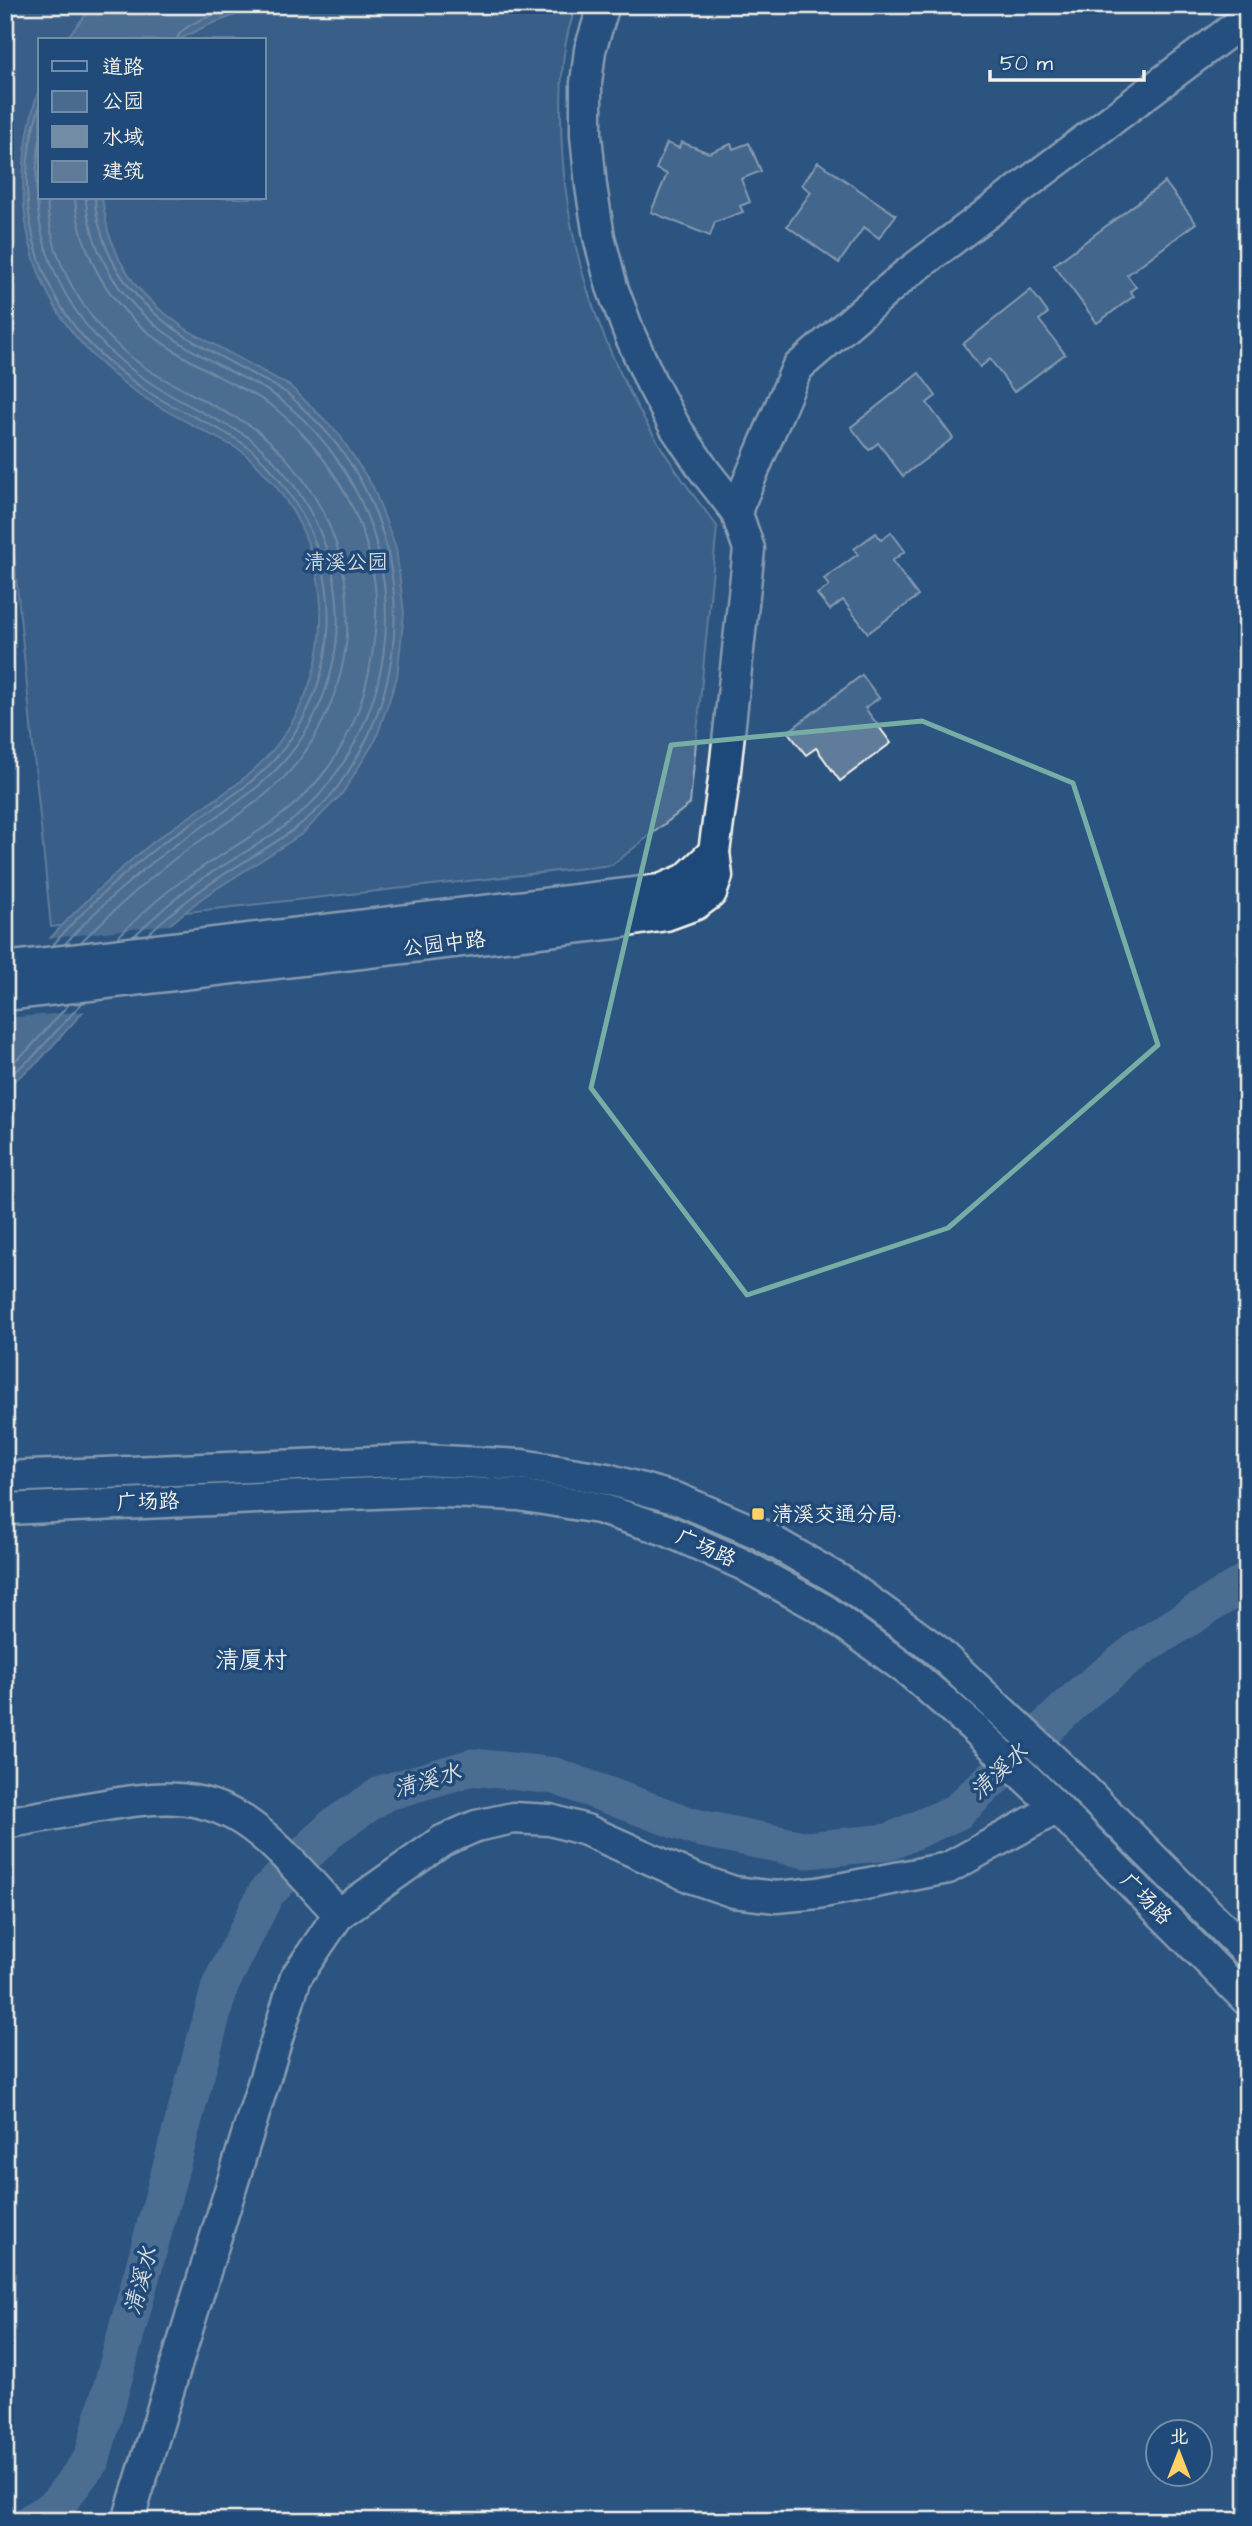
<svg xmlns="http://www.w3.org/2000/svg" width="1252" height="2526" viewBox="0 0 1252 2526" font-family="'Architects Daughter','LXGW WenKai TC',sans-serif">
	<style>
		.green { fill: #496b90; stroke: #9eaebc; stroke-width: 2; fill-rule: evenodd }
		.water { fill: #738ca6; stroke: #a7b4c0; stroke-width: 2 }
		.pier { fill: #2c5481 }
		.lines { fill: none; stroke-linecap: round; stroke-linejoin: round }
		.shore { stroke: #c0c9ce; stroke-width: 2 }
		.river { stroke: #738ca6; stroke-width: 37 }
		.building { fill: #5e7b9a; stroke: #f4f1e8; stroke-width: 2 }
		.minor-casing { stroke: #f4f1e8; stroke-width: 35 }
		.minor { stroke: #1f4a7a; stroke-width: 30 }
		.marked { fill: none; stroke: #76ada5; stroke-width: 5; stroke-linejoin: round }
		.poi-dot { fill: #ffd166; stroke: #1f4a7a; stroke-width: 2.5 }
		.labels { text-anchor: middle; dominant-baseline: central; stroke-width: 7; stroke-linejoin: round; paint-order: stroke }
		.park-label { font-size: 21px; fill: #dadddb; stroke: #1f4a7a }
		.street-label { font-size: 21px; fill: #f4f1e8; stroke: #1f4a7a }
		.poi-label { font-size: 21px; fill: #f4f1e8; stroke: #1f4a7a; text-anchor: start }
		.water-label { font-size: 23px; font-style: italic; fill: #dadddb; stroke: #1f4a7a }
		.quarter-label { font-size: 24px; fill: #f4f1e8; stroke: #1f4a7a }
	</style>
	<rect width="100%" height="100%" fill="#2c5481"/>
	<filter id="ink" filterUnits="userSpaceOnUse"><feTurbulence type="fractalNoise" baseFrequency=".0143" numOctaves="2"/><feDisplacementMap in="SourceGraphic" scale="14" xChannelSelector="R" yChannelSelector="G"/><feConvolveMatrix kernelMatrix="1 2 1 2 8 2 1 2 1" color-interpolation-filters="sRGB"/></filter>
	<g filter="url(#ink)">
		<path class="green" d="M8,5H577C562,39 561,79 561,115C561,271 621,405 717,526L690,804L612,865L51,927L5,465V10ZM40,40H264V198H40Z"/>
		<g class="water">
			<path d="M94,5H263L208,25L178,40H65Z"/>
			<path d="M40,85V198H102L108,232L120,261L137,287L159,309L187,330L290,386L338,433L373,487L396,548L404,613L397,677L376,739L342,794L302,834L202,898L156,936L114,977L38,1062L5,1088V988C52,935 100,883 156,840C196,809 248,785 279,742C347,649 331,528 244,453C235,446 223,441 213,436C190,423 164,411 142,396C31,322 0,210 40,85Z"/>
		</g>
		<path class="pier" d="M176,924L117,980L89,1011L5,1018V982L44,939Z"/>
		<g class="lines">
			<g class="shore">
				<path d="M177,40C179,23 226,11 242,5"/>
				<path d="M40,105C13,180 29,271 79,332C98,355 121,373 145,390C176,411 214,423 245,445C264,458 280,479 292,498C343,575 341,673 284,748C252,790 201,814 160,845C121,875 84,909 52,946"/>
				<path d="M40,140C23,240 67,329 152,384C175,399 201,411 226,425C235,430 246,434 253,441C346,521 368,653 291,753C258,795 208,820 167,851C131,879 95,910 65,944"/>
				<path d="M47,198C49,271 99,343 162,378C184,390 205,401 227,413C237,419 250,424 259,432C359,516 377,653 300,759C267,803 214,828 172,861C140,886 110,914 81,942"/>
				<path d="M75,198C76,217 82,237 89,254C114,316 159,344 216,375C235,386 259,395 276,409C340,462 384,547 375,632C370,684 354,737 320,778C285,821 234,845 189,876C163,893 139,916 117,938"/>
				<path d="M86,198C86,215 92,233 98,249C124,312 169,338 226,369C244,379 265,387 281,400C399,493 421,664 329,783C295,829 240,853 194,884C173,899 153,918 134,936"/>
				<path d="M95,198C95,215 101,233 107,249C134,314 194,342 252,374C263,380 275,385 285,392C295,399 303,409 312,417C413,515 422,677 336,789C300,836 243,858 197,893C180,906 163,920 148,934"/>
				<path d="M5,1068L27,1051L69,1004"/>
				<path d="M5,1079L33,1057L82,1003"/>
			</g>
			<path class="river" d="M32,2521L55,2507L92,2459L220,1986L266,1893L333,1827L384,1793L473,1767L555,1776L694,1827L807,1850L889,1842L957,1812L1083,1693L1139,1649L1247,1581"/>
		</g>
		<g class="building">
			<path d="M681,142L709,153L731,144L733,149L749,143L761,171L741,179L750,202L740,206L743,212L715,222L710,236L651,212L667,174L656,169L667,143L679,148Z"/>
			<path d="M818,162L896,215L879,238L864,227L839,263L787,226L811,192L802,185Z"/>
			<path d="M1165,182L1196,223L1127,275L1136,287L1130,291L1134,296L1097,323L1054,265Z"/>
			<path d="M1031,290L1048,313L1039,320L1065,354L1014,392L990,359L980,367L963,344Z"/>
			<path d="M919,373L936,396L927,403L953,438L903,476L878,443L869,450L851,427Z"/>
			<path d="M891,532L905,551L892,561L918,596L868,633L843,600L830,610L817,594L829,586L824,579L858,554L854,549L876,533L881,540Z"/>
			<path d="M862,675L879,698L865,708L891,743L840,781L816,748L806,755L788,732Z"/>
		</g>
		<g class="lines">
			<g class="minor-casing">
				<g id="minor">
					<path d="M736,511L797,368L904,276L1247,18"/>
					<path d="M5,968L660,890L686,879L714,852"/>
					<path d="M5,995L615,923L666,915L696,904L711,893L717,876L714,852L724,779L749,549L736,511L704,470L675,427L651,382L630,335L612,287L599,237L591,186L586,135V83L590,50L604,5"/>
					<path d="M5,1477L421,1460L522,1465L607,1479L678,1499L760,1534L841,1581L935,1649L1079,1784L1247,1952"/>
					<path d="M5,1509L422,1491L519,1495L598,1508L666,1530L742,1564L825,1610L911,1673L972,1726L1052,1803L1247,2000"/>
					<path d="M5,1823C35,1818 65,1812 94,1807C149,1798 194,1789 244,1821C280,1845 309,1883 339,1914"/>
					<path d="M128,2521L296,1977L339,1914L442,1841L476,1826L513,1818L550,1820L586,1830L693,1878L734,1892L776,1897L818,1893L948,1868L1057,1808"/>
				</g>
			</g>
			<use href="#minor" class="minor"/>
		</g>
	</g>
	<path d="M0 0H1252V2526H0ZM922,721L1073,783L1158,1045L948,1228L747,1295L591,1088L671,745Z" fill="#2c5481" fill-opacity=".55" fill-rule="evenodd"/>
	<path class="marked" d="M922,721L1073,783L1158,1045L948,1228L747,1295L591,1088L671,745Z"/>
	<rect class="poi-dot" x="751" y="1507" width="14" height="14" rx="3.5"/>
	<g class="labels">
		<g class="park-label">
			<text x="346" y="562">清溪公园</text>
		</g>
		<g class="street-label">
			<text transform="translate(444 944) rotate(-7)">公园中路</text>
			<text transform="translate(148 1502) rotate(-2)">广场路</text>
			<text transform="translate(706 1548) rotate(24)">广场路</text>
			<text transform="translate(1146 1899) rotate(45)">广场路</text>
		</g>
		<g class="poi-label">
			<text x="772" y="1514">清溪交通分局·</text>
		</g>
		<g class="water-label">
			<text transform="translate(999 1772) rotate(-43)">清溪水</text>
			<text transform="translate(427 1781) rotate(-16)">清溪水</text>
			<text transform="translate(141 2281) rotate(-75)">清溪水</text>
		</g>
		<g class="quarter-label">
			<text x="251" y="1661">清厦村</text>
		</g>
	</g>
	<rect width="1252" height="2526" fill="none" stroke="#1f4a7a" stroke-width="28"/>
	<rect x="14" y="14" width="1224" height="2498" fill="none" stroke="#f4f1e8" stroke-width="2.5" filter="url(#ink)"/>
	<rect x="38" y="38" width="228" height="161" fill="#1f4a7a" stroke="#748da6" stroke-width="2"/>
	<rect x="52" y="61" width="35" height="10" fill="#1f4a7a" stroke="#748da6" stroke-width="2"/>
	<text x="102" y="74" font-size="21" fill="#f4f1e8">道路</text>
	<rect x="52" y="91" width="35" height="21" fill="#496b90" stroke="#748da6" stroke-width="2"/>
	<text x="102" y="108" font-size="21" fill="#f4f1e8">公园</text>
	<rect x="52" y="126" width="35" height="21" fill="#738ca6" stroke="#748da6" stroke-width="2"/>
	<text x="102" y="144" font-size="21" fill="#f4f1e8">水域</text>
	<rect x="52" y="161" width="35" height="21" fill="#5e7b9a" stroke="#748da6" stroke-width="2"/>
	<text x="102" y="178" font-size="21" fill="#f4f1e8">建筑</text>
	<g transform="translate(1179 2453)"><circle r="33" fill="#1f4a7a" stroke="#748da6" stroke-width="2"/>
	<path d="M0-5L12 26L0 18L-12 26Z" fill="#ffd166"/>
	<text y="-10" font-size="19" font-weight="bold" text-anchor="middle" fill="#f4f1e8">北</text>
	</g>
	<path d="M990 70v10h154v-10" fill="none" stroke="#f4f1e8" stroke-width="3.5"/>
	<text x="1000" y="70" font-size="21" fill="#f4f1e8" stroke="#1f4a7a" stroke-width="5" paint-order="stroke">50 m</text>
</svg>
